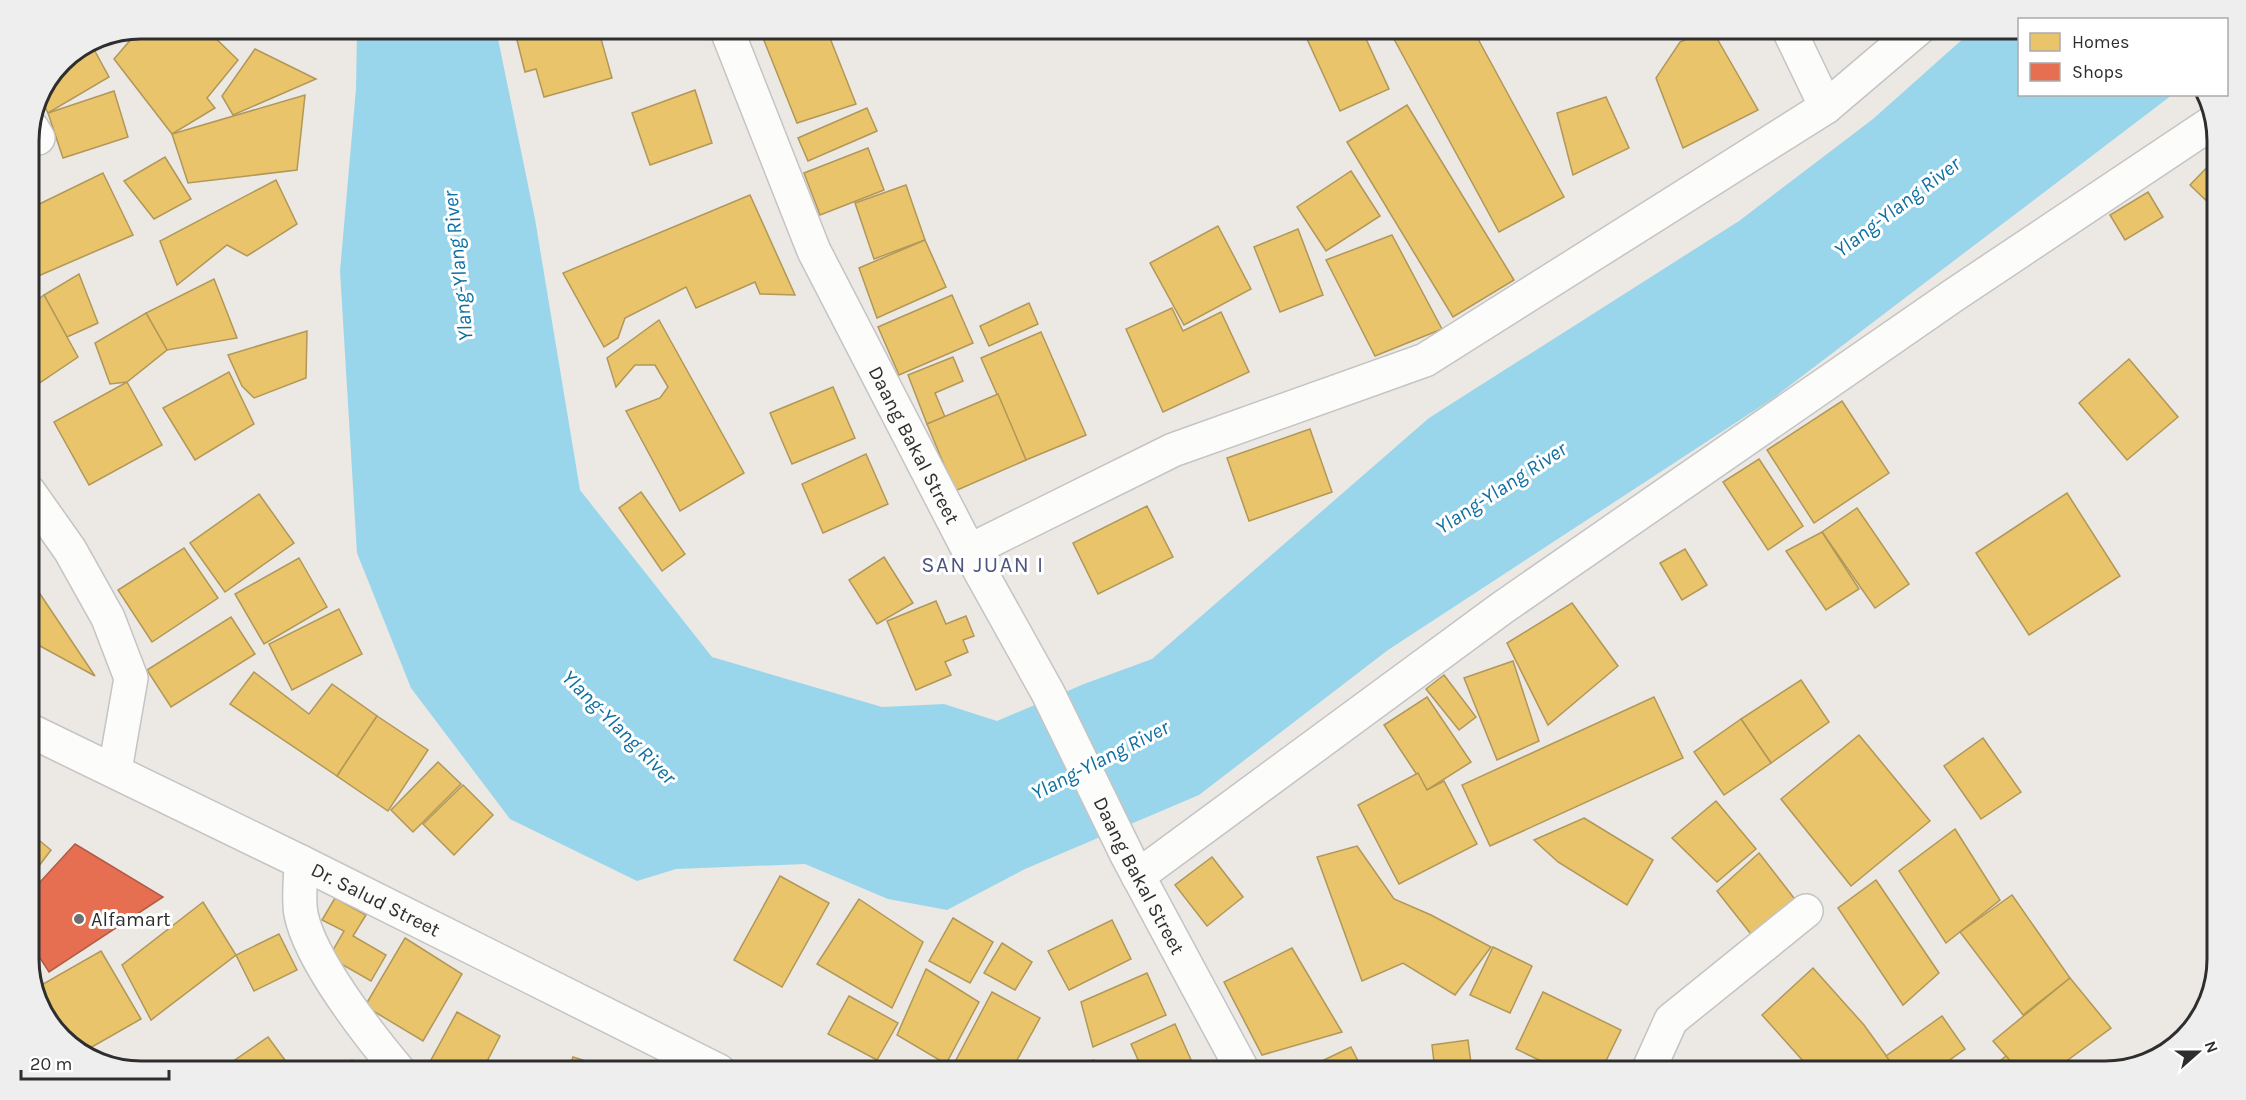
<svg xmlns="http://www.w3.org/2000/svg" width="2246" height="1100" viewBox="0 0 2246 1100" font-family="Karla,sans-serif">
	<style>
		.water { fill: #99d6ec }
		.homes { fill: #e9c46a; stroke: #b19758; stroke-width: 1.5 }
		.shops { fill: #e76f51; stroke: #b05c46; stroke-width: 1.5 }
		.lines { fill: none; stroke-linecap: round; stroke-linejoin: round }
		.street-casing { stroke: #c5c4c5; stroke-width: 36 }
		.secondary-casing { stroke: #c5c4c5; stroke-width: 36 }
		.street { stroke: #fcfcfb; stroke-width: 33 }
		.secondary { stroke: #fcfcfb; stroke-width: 33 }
		.poi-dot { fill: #706f6e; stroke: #fff; stroke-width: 2 }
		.labels { text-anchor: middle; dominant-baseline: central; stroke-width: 6; stroke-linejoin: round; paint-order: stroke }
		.street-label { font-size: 20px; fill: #2e2e2e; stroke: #fff }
		.poi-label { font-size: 20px; fill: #2e2e2e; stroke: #fff; text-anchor: start }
		.water-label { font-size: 21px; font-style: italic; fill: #0d6fa3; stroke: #fff }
		.quarter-label { font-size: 22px; letter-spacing: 1.5px; fill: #4d5680; stroke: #fff }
		.rim { fill: none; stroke: #2e2e2e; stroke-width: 3 }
	</style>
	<rect width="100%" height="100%" fill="#ece8e4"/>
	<path class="water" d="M357,29H496L535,219L580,490L712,657L882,707L944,704L997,721L1084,684L1152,659L1429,418L1739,221L1873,119L1974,29H2019L2020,94L2172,95L1772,399L1388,650L1199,795L1025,869L947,910L888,899L805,864L676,869L637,881L510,819L411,688L357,553L340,271L356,89Z"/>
	<g class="homes">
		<path d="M141,28H205L238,60L207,98L215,108L172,134L114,59L133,37L128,31Z"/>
		<path d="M514,28H557L558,31L568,28H598L612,78L544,97L536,69L525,72Z"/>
		<path d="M759,28H826L856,104L797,123Z"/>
		<path d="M1302,28H1361L1389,89L1340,111Z"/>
		<path d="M1388,28H1472L1564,197L1499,232Z"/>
		<path d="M1574,28H1597L1579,38Z"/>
		<path d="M1711,28L1758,110L1683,148L1656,78L1680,42Z"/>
		<path d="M90,42L109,77L48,113L43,103L62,61Z"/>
		<path d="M255,49L316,79L233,115L222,96Z"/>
		<path d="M695,90L712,143L650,165L632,113Z"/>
		<path d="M114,91L128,137L63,158L48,113Z"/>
		<path d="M305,95L297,170L188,183L172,134Z"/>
		<path d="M1606,97L1629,148L1573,175L1557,113Z"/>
		<path d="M1407,105L1514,280L1453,317L1347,142Z"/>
		<path d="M867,108L877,131L808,161L798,138Z"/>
		<path d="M868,148L884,190L820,215L804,173Z"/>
		<path d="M165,157L191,199L154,219L124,181Z"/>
		<path d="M2217,157V211L2190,185Z"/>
		<path d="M1351,171L1380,216L1326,251L1297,207Z"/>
		<path d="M103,173L133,235L29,280V209Z"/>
		<path d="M276,180L297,224L247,256L227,245L177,285L160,241Z"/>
		<path d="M906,185L925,240L874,259L855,203Z"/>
		<path d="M2148,192L2163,217L2125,240L2110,215Z"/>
		<path d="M750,195L795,295L760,294L755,282L696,308L686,287L625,318L618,338L604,347L563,273Z"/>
		<path d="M1218,226L1251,289L1184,325L1150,263Z"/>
		<path d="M1298,229L1323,295L1280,312L1254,247Z"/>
		<path d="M1392,235L1442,329L1375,356L1326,260Z"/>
		<path d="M925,240L946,287L877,318L859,268Z"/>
		<path d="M79,274L98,323L67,337L44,295Z"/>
		<path d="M214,279L237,338L167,350L146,313Z"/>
		<path d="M44,295L78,357L29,390V306Z"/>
		<path d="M952,295L973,343L899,375L878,327Z"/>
		<path d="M1029,303L1038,324L989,346L980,326Z"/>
		<path d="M1172,308L1183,331L1221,312L1249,372L1163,412L1126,329Z"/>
		<path d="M146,313L167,350L127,382L110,384L95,343Z"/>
		<path d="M659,320L744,473L680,511L626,411L660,398L668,387L655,365H635L616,387L607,358Z"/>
		<path d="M307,331L306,378L254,398L242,386L228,355Z"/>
		<path d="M1041,332L1086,435L1026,460L981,358Z"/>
		<path d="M953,357L963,381L935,393L945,417L927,424L908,375Z"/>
		<path d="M2129,359L2178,417L2127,460L2079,403Z"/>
		<path d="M229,372L254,424L195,460L163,408Z"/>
		<path d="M127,382L162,445L89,485L54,422Z"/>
		<path d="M833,387L855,438L792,464L770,413Z"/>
		<path d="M998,394L1026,460L955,491L927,424Z"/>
		<path d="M1842,401L1889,473L1814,523L1767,450Z"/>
		<path d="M1310,429L1332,492L1249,521L1227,458Z"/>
		<path d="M866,454L888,504L823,533L802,484Z"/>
		<path d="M1759,459L1803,526L1768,550L1723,482Z"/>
		<path d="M641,492L685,554L662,571L619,508Z"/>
		<path d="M2067,493L2120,576L2029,635L1976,553Z"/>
		<path d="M259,494L294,543L225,592L190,543Z"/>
		<path d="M1147,506L1173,557L1098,594L1073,543Z"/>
		<path d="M1857,508L1909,584L1875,608L1822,532Z"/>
		<path d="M1822,532L1859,589L1826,610L1786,551Z"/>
		<path d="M184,548L218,598L152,642L118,590Z"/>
		<path d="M1685,549L1707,585L1682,600L1660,563Z"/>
		<path d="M884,557L913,603L877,624L849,580Z"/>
		<path d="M299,558L327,607L264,644L235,594Z"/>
		<path d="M30,579L95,676L29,640Z"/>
		<path d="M936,601L946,624L966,616L974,636L963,640L968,652L945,662L951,675L916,690L887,621Z"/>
		<path d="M1572,603L1618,666L1548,725L1507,643Z"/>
		<path d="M339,609L362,654L292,690L269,644Z"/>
		<path d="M231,617L255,654L171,707L147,670Z"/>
		<path d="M1513,661L1539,741L1497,760L1464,678Z"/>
		<path d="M254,672L309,714L332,684L377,716L337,776L230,704Z"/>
		<path d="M1444,675L1476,717L1459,730L1426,689Z"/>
		<path d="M1801,680L1829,722L1771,763L1741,719Z"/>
		<path d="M1427,697L1471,762L1427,790L1384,725Z"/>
		<path d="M1654,697L1683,758L1490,846L1462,785Z"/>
		<path d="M377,716L428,750L388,811L337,776Z"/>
		<path d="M1741,719L1771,763L1724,795L1694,752Z"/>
		<path d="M1859,735L1930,821L1851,886L1781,799Z"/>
		<path d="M1983,738L2021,792L1981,819L1944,766Z"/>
		<path d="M438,762L461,784L413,832L391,810Z"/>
		<path d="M1418,773L1427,790L1444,781L1477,844L1399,884L1358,805Z"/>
		<path d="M463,785L493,815L454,855L423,824Z"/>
		<path d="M1716,801L1756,849L1717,882L1672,838Z"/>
		<path d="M1584,818L1653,860L1627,905L1558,862L1534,840Z"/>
		<path d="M1955,829L2000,900L1946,943L1899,871Z"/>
		<path d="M29,832L51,850L29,879Z"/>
		<path d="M1357,846L1394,899L1431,915L1491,947L1455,995L1403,963L1362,981L1317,857Z"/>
		<path d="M1759,853L1797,902L1754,938L1717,891Z"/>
		<path d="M1212,857L1243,897L1207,926L1175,885Z"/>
		<path d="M780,876L829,903L782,987L734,960Z"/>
		<path d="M1876,880L1939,973L1903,1005L1838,908Z"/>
		<path d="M2012,895L2070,978L2023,1015L1960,932Z"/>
		<path d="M335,898L366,915L353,936L386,955L371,981L329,957L344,931L322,920Z"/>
		<path d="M859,899L923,942L892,1008L817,964Z"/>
		<path d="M203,902L236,955L151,1020L122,965Z"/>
		<path d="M953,918L993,942L970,983L929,961Z"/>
		<path d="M1112,920L1131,959L1069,990L1048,951Z"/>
		<path d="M279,934L297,970L254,991L236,955Z"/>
		<path d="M405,938L462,974L423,1041L365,1006Z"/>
		<path d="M1002,943L1032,962L1015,990L984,973Z"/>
		<path d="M1493,947L1532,966L1510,1013L1470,995Z"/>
		<path d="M1292,948L1342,1032L1262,1055L1224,982Z"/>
		<path d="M101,951L141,1019L83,1052L48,1022L36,988Z"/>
		<path d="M1813,968L1864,1025L1893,1065L1886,1071H1826L1821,1064L1812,1071L1762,1015Z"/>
		<path d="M926,969L979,1002L946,1064L897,1035Z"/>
		<path d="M1147,973L1166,1015L1093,1047L1081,1002Z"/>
		<path d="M2070,978L2111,1028L2053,1071H2019L1993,1041Z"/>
		<path d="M992,992L1040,1018L1011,1071H977L956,1060Z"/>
		<path d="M1543,992L1621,1030L1601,1071H1562L1516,1049Z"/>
		<path d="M849,996L898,1023L877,1060L828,1034Z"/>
		<path d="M457,1012L500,1036L482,1071H425Z"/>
		<path d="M1942,1016L1965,1049L1934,1071H1897L1886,1056Z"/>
		<path d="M1175,1024L1196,1071H1143L1131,1044Z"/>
		<path d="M268,1037L293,1071H219Z"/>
		<path d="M1468,1040L1472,1071H1435L1432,1045Z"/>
		<path d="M1351,1047L1363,1071H1301Z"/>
		<path d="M2006,1056L2019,1071H1987Z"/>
		<path d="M573,1057L618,1071H568Z"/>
		<path d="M352,1060L361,1071H337Z"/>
		<path d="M1093,1060L1117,1071H1087Z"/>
	</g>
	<path class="shops" d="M75,844L163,897L49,972L29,941V894Z"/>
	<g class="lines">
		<g class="street-casing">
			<g id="street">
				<path d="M1788,28L1826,107"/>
				<path d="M32,128L38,138"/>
				<path d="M29,492L70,550L108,618L131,678L115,770"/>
				<path d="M301,862C301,879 298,897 301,914C310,960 368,1034 399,1071"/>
				<path d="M1138,876L1502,608L1954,295L2213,122"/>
				<path d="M1648,1071L1671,1020L1806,911"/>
			</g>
		</g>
		<g class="secondary-casing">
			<g id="secondary">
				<path id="s1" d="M726,28L814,251L969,551L1048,693L1128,857L1243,1071"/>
				<path d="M969,551L1173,450L1425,360L1826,107L1919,28"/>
				<path id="s2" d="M29,730L301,862L719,1071"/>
			</g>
		</g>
		<use href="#street" class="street"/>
		<use href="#secondary" class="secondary"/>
	</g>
	<circle class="poi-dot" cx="79" cy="919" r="6"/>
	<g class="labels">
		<g class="street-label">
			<text stroke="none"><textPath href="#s1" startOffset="458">Daang Bakal Street</textPath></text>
			<text stroke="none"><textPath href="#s1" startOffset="944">Daang Bakal Street</textPath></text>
			<text stroke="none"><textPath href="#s2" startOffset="386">Dr. Salud Street</textPath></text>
		</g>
		<g class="poi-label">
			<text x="91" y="919">Alfamart</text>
		</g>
		<g class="water-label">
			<text transform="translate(1897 207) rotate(-37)">Ylang-Ylang River</text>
			<text transform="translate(458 266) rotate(-96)">Ylang-Ylang River</text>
			<text transform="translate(1501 488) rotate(-33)">Ylang-Ylang River</text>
			<text transform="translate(619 727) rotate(45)">Ylang-Ylang River</text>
			<text transform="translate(1100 760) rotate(-27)">Ylang-Ylang River</text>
		</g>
		<g class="quarter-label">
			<text x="983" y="565">SAN JUAN I</text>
		</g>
	</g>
	<path d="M0 0H2246V1100H0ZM141 39H2105A102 102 0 0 1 2207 141V959A102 102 0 0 1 2105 1061H141A102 102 0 0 1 39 959V141A102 102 0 0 1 141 39Z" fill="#eee" fill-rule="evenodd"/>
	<path class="rim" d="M141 39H2105A102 102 0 0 1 2207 141V959A102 102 0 0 1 2105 1061H141A102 102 0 0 1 39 959V141A102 102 0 0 1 141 39Z"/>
	<rect x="2018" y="18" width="210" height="78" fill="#ffffff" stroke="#ababab" stroke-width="1.5"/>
	<rect x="2030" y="33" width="30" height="18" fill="#e9c46a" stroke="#ababab" stroke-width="1.5"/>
	<text x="2072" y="48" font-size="18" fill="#2e2e2e">Homes</text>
	<rect x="2030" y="63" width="30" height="18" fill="#e76f51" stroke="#ababab" stroke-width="1.5"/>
	<text x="2072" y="78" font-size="18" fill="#2e2e2e">Shops</text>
	<g transform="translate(2198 1052) rotate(69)" stroke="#ffffff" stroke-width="4.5" paint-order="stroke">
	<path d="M0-4.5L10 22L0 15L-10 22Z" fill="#2e2e2e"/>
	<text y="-9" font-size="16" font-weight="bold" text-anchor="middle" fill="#2e2e2e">N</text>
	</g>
	<path d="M21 1070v9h148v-9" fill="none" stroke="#2e2e2e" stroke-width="3"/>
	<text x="30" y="1070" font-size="18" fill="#2e2e2e" stroke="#ffffff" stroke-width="4.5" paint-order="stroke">20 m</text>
</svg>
